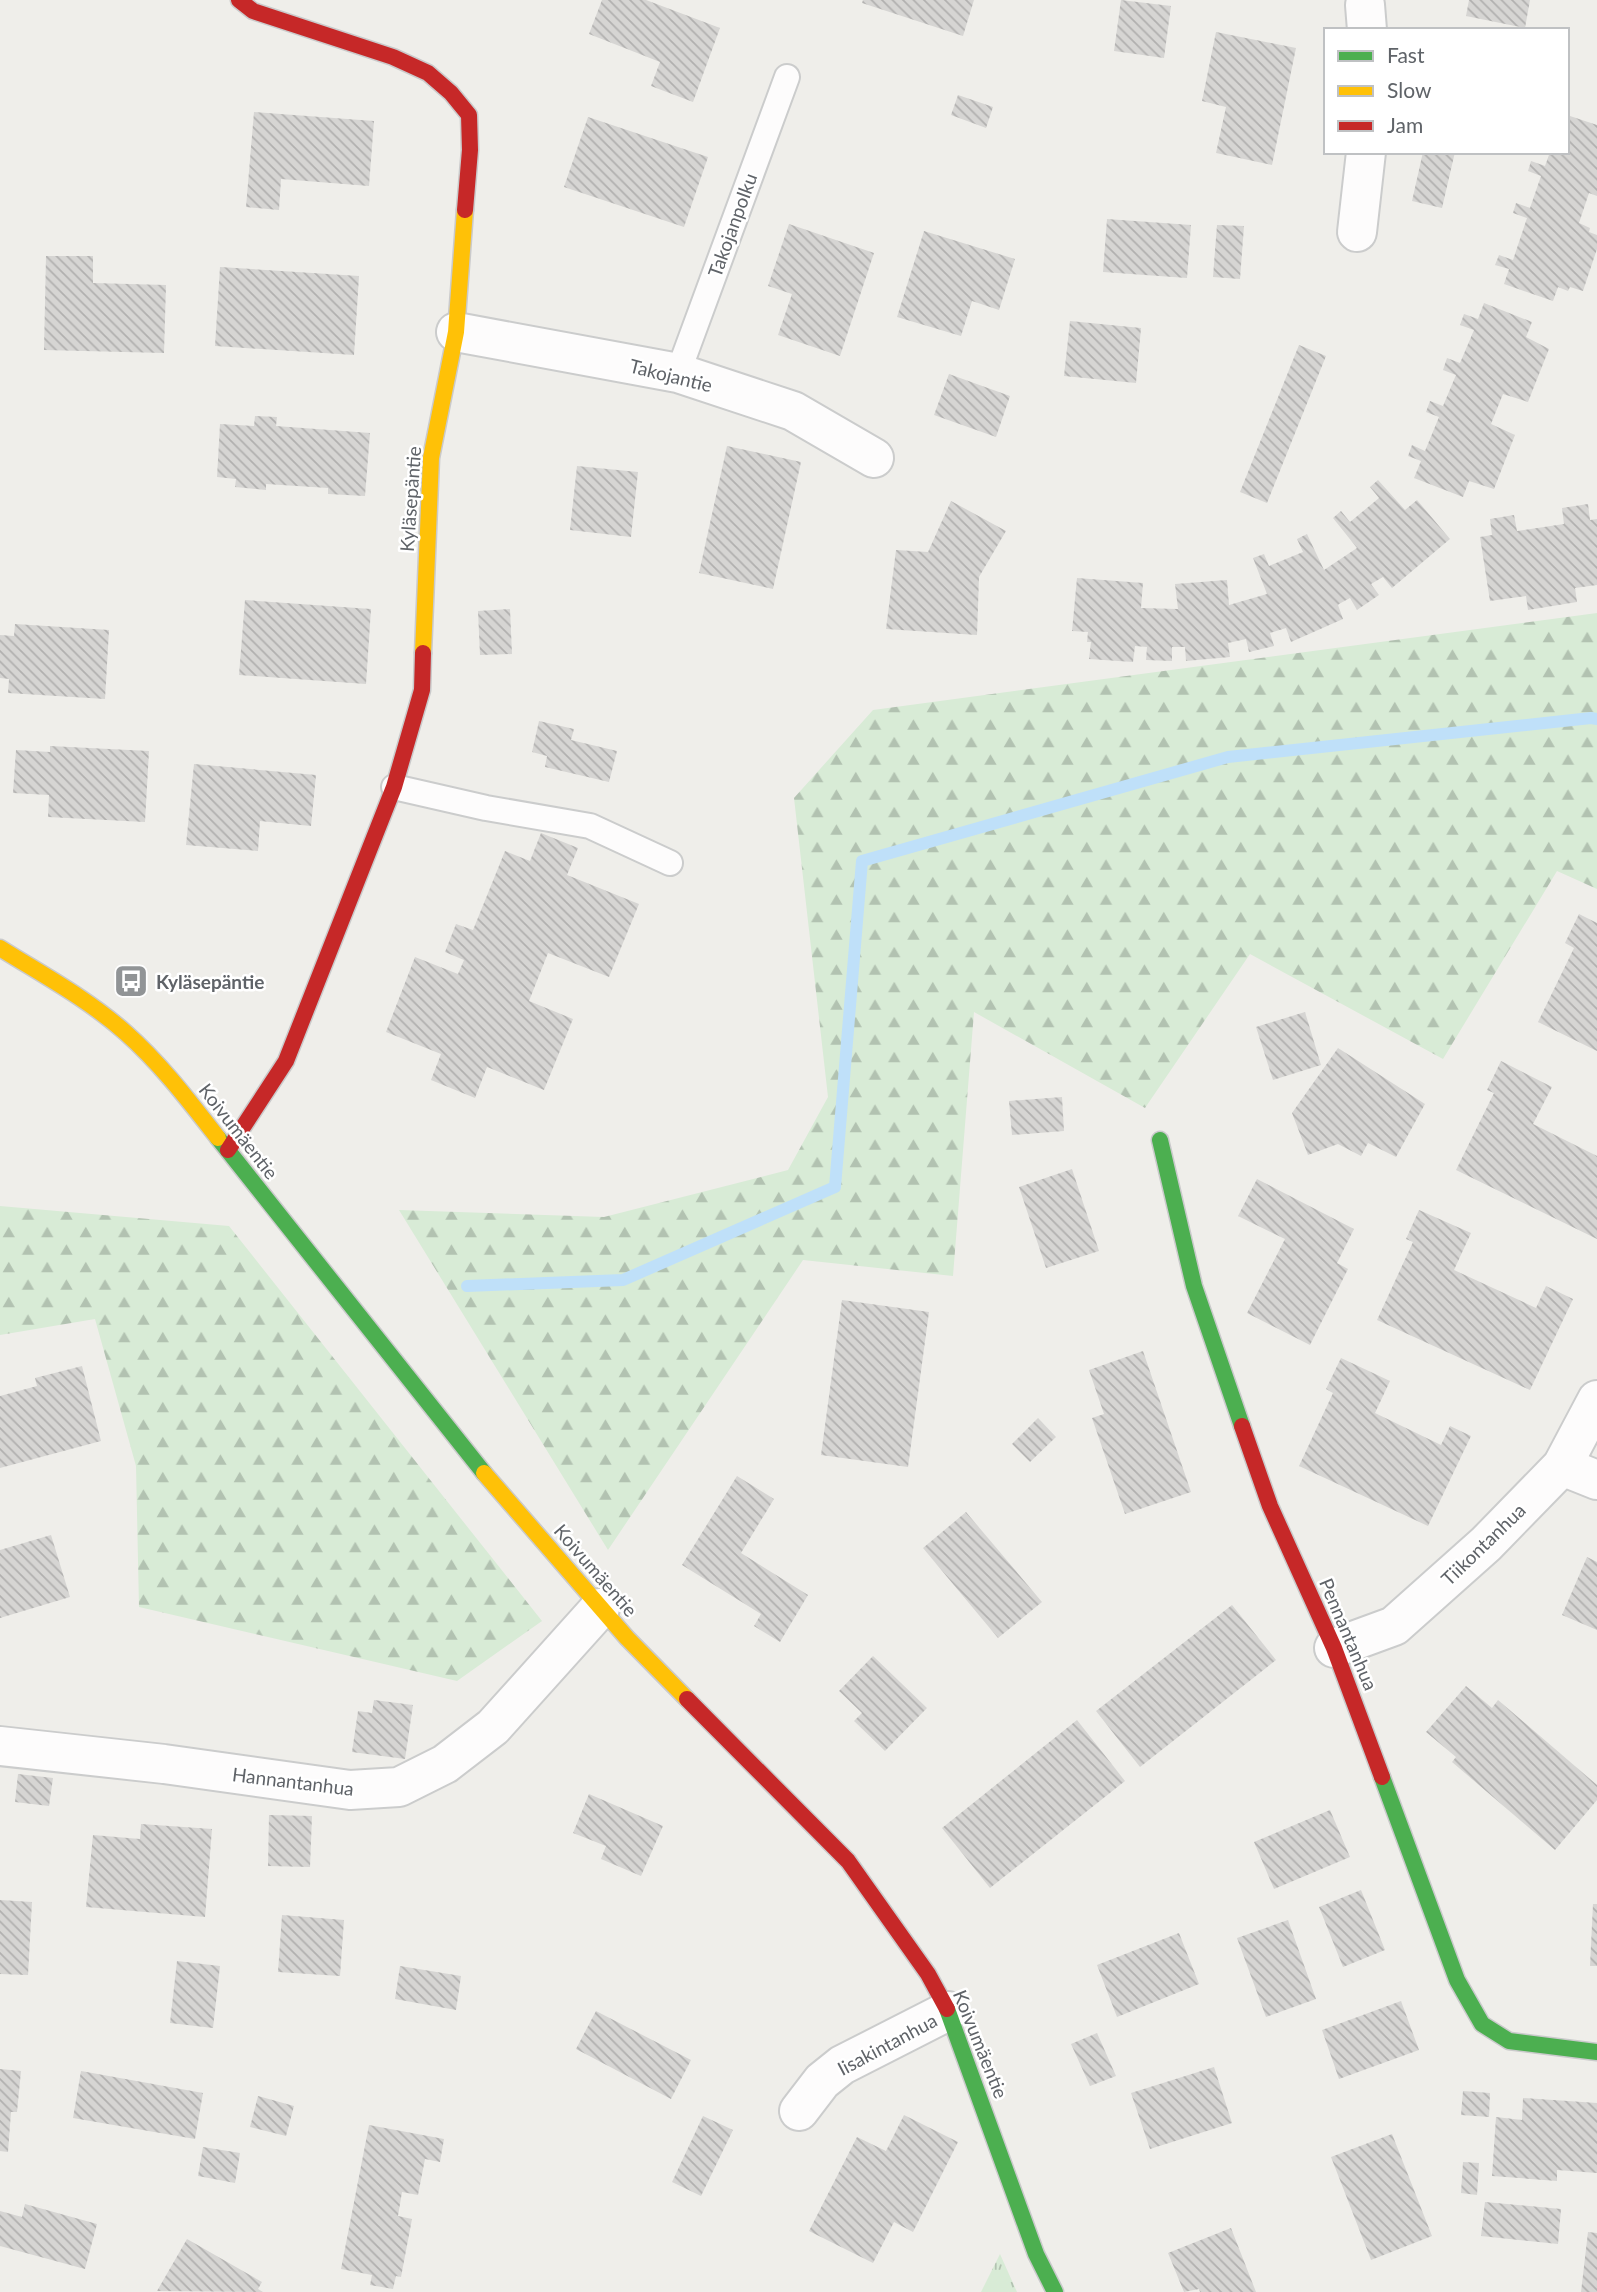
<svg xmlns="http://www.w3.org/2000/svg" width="1597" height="2292" viewBox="0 0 1597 2292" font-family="Lato,sans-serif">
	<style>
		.grass { fill: url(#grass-tufts) }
		.forest { fill: url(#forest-firs) }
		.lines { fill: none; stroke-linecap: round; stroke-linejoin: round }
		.stream { stroke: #bfe0f9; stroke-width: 12 }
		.building { fill: url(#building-back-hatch) }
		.lane-casing { stroke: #cbcccc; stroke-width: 28 }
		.street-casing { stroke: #cbcccc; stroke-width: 42 }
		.fast-casing { stroke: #cacacb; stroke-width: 19 }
		.slow-casing { stroke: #cacacb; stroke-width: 19 }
		.jam-casing { stroke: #cacacb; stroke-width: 19 }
		.lane { stroke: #fdfcfc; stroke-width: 24 }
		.street { stroke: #fdfcfc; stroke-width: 38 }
		.fast { stroke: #4caf50; stroke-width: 16 }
		.slow { stroke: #ffc107; stroke-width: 16 }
		.jam { stroke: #c62828; stroke-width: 16 }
		.labels { text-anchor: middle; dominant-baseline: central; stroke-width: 5; stroke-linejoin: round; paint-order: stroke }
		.street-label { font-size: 19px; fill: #5f6368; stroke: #fff }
		.poi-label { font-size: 19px; font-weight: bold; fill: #5f6368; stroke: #fff; text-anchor: start }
	</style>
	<defs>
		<pattern id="grass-tufts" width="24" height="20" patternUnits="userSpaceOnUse" patternTransform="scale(1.75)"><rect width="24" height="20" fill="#d8ebd6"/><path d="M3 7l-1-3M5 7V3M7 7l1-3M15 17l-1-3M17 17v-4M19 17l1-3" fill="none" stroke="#b2c2b1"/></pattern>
		<pattern id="forest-firs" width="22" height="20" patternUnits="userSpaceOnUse" patternTransform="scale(1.75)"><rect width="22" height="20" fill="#d8ebd6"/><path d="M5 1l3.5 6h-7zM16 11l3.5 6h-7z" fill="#b2c2b1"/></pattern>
		<pattern id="building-back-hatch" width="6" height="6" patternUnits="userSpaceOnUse" patternTransform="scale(1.75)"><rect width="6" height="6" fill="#d6d5d3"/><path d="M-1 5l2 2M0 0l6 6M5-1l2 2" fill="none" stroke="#b1b0af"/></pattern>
	</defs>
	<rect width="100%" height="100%" fill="#efeeea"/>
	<path class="grass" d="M1000,2254L1017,2292H981Z"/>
	<g class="forest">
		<path d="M1597,613V889L1557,871L1443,1059L1250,954L1145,1108L974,1012L953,1276L803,1260L608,1550L399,1210L604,1217L788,1170L828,1097L794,798L873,710Z"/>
		<path d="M0,1206L229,1226L542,1621L457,1681L139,1607L136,1466L95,1319L0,1335Z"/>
	</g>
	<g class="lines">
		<path class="stream" d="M467,1286L623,1280L835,1187L862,861L1228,757L1591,718L1597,719"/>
	</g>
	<g class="building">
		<path d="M602,0H646L720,28L693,102L651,86L660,62L589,34Z"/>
		<path d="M863,0H974L963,36L862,3Z"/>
		<path d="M1121,0L1171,6L1164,58L1114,51Z"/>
		<path d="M1469,0H1530L1525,28L1466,16Z"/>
		<path d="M1216,32L1296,48L1272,165L1216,153L1226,107L1202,101Z"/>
		<path d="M958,95L993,107L986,128L951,115Z"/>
		<path d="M254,112L374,121L369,186L281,179L279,210L246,207Z"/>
		<path d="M1567,115L1597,125V196L1589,193L1579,223L1590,228L1589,232L1597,235V249L1583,291L1570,287L1568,291L1558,287L1553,301L1504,284L1509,269L1495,265L1499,255L1513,260L1527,218L1513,213L1516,203L1530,208L1541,176L1528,171L1531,161L1545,166L1550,152H1567Z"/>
		<path d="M588,117L708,157L684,227L564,187Z"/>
		<path d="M1423,152H1455L1442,208L1412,201Z"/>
		<path d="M1107,219L1191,225L1187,278L1103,272Z"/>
		<path d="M789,224L874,253L840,356L778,335L792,294L768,286Z"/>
		<path d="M1217,225L1244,226L1240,279L1213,277Z"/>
		<path d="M924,231L1015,259L999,310L972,301L961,336L897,317Z"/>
		<path d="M46,256H93V283L166,285L164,353L44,350Z"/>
		<path d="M220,267L359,276L354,355L215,346Z"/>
		<path d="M1484,303L1532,322L1526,337L1549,349L1528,402L1503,394L1491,424L1515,435L1494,489L1469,481L1463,497L1414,478L1421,461L1408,456L1412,445L1425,451L1439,417L1426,412L1430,401L1443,406L1456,375L1443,370L1447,358L1460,363L1474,330L1460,325L1464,314L1478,319Z"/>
		<path d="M1070,321L1141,328L1136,383L1064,376Z"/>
		<path d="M1299,345L1326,356L1267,503L1240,492Z"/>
		<path d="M949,374L1010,396L996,437L934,415Z"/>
		<path d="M255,416L277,417L276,426L370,433L365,496L328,494V488L266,484V490L235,487L236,479L217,477L220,424L254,426Z"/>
		<path d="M727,446L801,462L773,589L699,573Z"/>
		<path d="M577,466L638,472L631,537L570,530Z"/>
		<path d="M1378,480L1405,510L1417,500L1450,539L1392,588L1383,577L1371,584L1379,595L1357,610L1350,598L1339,604L1338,605L1343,619L1291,642L1286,628L1270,633L1274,646L1249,652L1246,639L1228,643L1230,657L1186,661L1185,647H1172V661L1146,660L1147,647L1135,646L1133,662L1089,659L1091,642H1087L1088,632L1072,631L1077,578L1143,583L1141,608L1178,609L1175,584L1227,580L1229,605L1267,594L1253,558L1264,554L1269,566L1303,552L1297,539L1307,534L1324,570L1357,548L1333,518L1341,511L1350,522L1379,498L1370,487Z"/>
		<path d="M951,501L1006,531L979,577L977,635L886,629L896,550L928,552Z"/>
		<path d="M1588,504L1590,520L1597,519V585L1575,588L1577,602L1528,610L1526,596L1490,601L1480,537L1492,535L1490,519L1514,515L1517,531L1564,524L1562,508Z"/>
		<path d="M245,600L371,609L366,684L239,675Z"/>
		<path d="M510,609L512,654L480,655L478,611Z"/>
		<path d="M15,624L109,630L105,699L8,693L9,679L0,678V635L14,636Z"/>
		<path d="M539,721L574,729L571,740L617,751L609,782L545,767L547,756L532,752Z"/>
		<path d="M50,746L149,751L145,822L48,817L49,795L13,793L16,750L50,752Z"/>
		<path d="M194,764L316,775L311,826L260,821L258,851L186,845Z"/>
		<path d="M541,833L578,848L567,875L639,904L609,977L548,953L529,1001L573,1019L544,1090L487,1067L475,1098L431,1080L441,1054L386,1032L415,957L458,974L464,960L445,952L456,924L473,930L505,851L530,861Z"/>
		<path d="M1579,914L1597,923V1051L1538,1022L1574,948L1565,943Z"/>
		<path d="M1305,1012L1321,1065L1273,1080L1256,1027Z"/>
		<path d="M1338,1048L1425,1104L1396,1157L1368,1143L1361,1156L1338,1144L1308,1155L1292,1113Z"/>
		<path d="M1501,1061L1552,1087L1533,1124L1597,1156V1239L1456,1170L1494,1093L1487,1090Z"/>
		<path d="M1062,1097L1064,1131L1012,1135L1009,1101Z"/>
		<path d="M1072,1169L1099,1251L1046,1268L1019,1187Z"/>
		<path d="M1257,1179L1354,1229L1337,1263L1348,1269L1310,1345L1247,1313L1285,1239L1238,1216Z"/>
		<path d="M1419,1210L1471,1233L1454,1270L1536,1308L1546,1286L1573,1299L1530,1390L1377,1320L1413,1242L1406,1239Z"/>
		<path d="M842,1300L929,1312L908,1467L821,1455Z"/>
		<path d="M1143,1351L1191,1492L1125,1514L1092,1418L1104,1414L1089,1370Z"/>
		<path d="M1341,1358L1390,1381L1375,1413L1441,1445L1450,1426L1471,1436L1428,1526L1299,1466L1333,1393L1326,1389Z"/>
		<path d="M82,1366L101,1441L0,1468V1396L37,1386L35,1378Z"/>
		<path d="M1038,1418L1056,1437L1030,1462L1012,1444Z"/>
		<path d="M737,1476L774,1499L741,1553L808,1595L780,1642L754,1626L761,1614L682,1565Z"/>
		<path d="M966,1512L1042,1602L998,1638L923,1548Z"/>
		<path d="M51,1535L70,1597L0,1618V1550Z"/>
		<path d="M1587,1557L1597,1562V1630L1562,1615Z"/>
		<path d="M1232,1605L1276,1660L1140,1767L1096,1711Z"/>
		<path d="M873,1656L927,1708L885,1751L854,1721L862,1713L839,1691Z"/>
		<path d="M1466,1686L1492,1708L1498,1700L1597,1785V1800L1555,1850L1452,1762L1456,1757L1426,1732Z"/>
		<path d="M374,1700L413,1705L405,1759L352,1752L358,1711L372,1713Z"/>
		<path d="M1077,1720L1125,1781L990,1888L942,1828Z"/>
		<path d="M18,1774L53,1778L49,1806L15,1802Z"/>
		<path d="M589,1794L663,1826L641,1876L601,1859L606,1846L573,1833Z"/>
		<path d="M1330,1810L1350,1857L1274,1889L1254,1842Z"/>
		<path d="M269,1815L312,1816L310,1867L268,1866Z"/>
		<path d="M141,1824L212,1829L205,1917L86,1907L93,1835L140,1839Z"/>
		<path d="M1361,1890L1385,1950L1343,1967L1319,1907Z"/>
		<path d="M0,1900L32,1902L28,1975L0,1974Z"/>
		<path d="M1593,1904H1597V1966H1590Z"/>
		<path d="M282,1915L344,1920L340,1976L278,1972Z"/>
		<path d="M1288,1920L1316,1999L1266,2017L1237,1938Z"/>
		<path d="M1179,1933L1199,1984L1117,2017L1097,1965Z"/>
		<path d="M177,1961L220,1966L213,2028L170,2023Z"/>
		<path d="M400,1966L461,1976L456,2010L395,1999Z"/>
		<path d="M1401,2001L1419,2050L1339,2079L1322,2030Z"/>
		<path d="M596,2011L691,2060L671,2099L576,2049Z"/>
		<path d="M1097,2033L1116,2076L1090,2086L1071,2044Z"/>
		<path d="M1214,2067L1232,2123L1150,2149L1131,2093Z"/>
		<path d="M0,2069L21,2071L17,2112H11L8,2152L0,2151Z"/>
		<path d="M81,2071L203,2093L195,2139L73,2118Z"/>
		<path d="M1463,2091L1490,2093L1489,2117L1461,2115Z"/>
		<path d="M258,2096L294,2106L286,2136L250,2127Z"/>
		<path d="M1523,2098L1597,2103V2173L1557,2170V2181L1492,2176L1496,2117L1522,2120Z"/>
		<path d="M904,2115L958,2142L913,2232L894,2222L873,2263L809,2231L857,2137L886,2151Z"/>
		<path d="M703,2116L733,2130L701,2196L672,2182Z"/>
		<path d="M369,2125L444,2139L440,2162L425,2159L418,2195L402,2192L398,2216L412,2219L401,2277L396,2276L393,2289L370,2285L372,2275L341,2269Z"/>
		<path d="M1392,2134L1432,2236L1371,2260L1331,2157Z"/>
		<path d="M203,2147L240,2153L235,2183L198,2176Z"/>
		<path d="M1463,2162L1479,2163L1477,2195L1461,2193Z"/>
		<path d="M1485,2202L1561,2209L1558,2244L1481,2236Z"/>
		<path d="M25,2204L97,2224L85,2269L0,2246V2211L22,2217Z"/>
		<path d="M1231,2228L1256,2292H1200L1199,2289L1184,2292L1168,2253Z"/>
		<path d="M1588,2232L1597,2233V2292H1581Z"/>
		<path d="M187,2239L262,2282L258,2289L263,2292L157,2291Z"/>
	</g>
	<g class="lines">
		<g class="lane-casing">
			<g id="lane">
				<path d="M678,373L787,77"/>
				<path d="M394,787L486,808L590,826L670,863"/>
			</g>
		</g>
		<g class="street-casing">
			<g id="street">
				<path d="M1365,5L1367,30"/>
				<path d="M1357,232L1366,152"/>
				<path d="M456,332L678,373L793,411L874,458"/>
				<path d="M1562,1466L1597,1480"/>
				<path d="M1334,1648L1394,1626L1486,1544L1562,1466L1597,1400"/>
				<path d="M0,1746L164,1764L350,1790L399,1787L445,1764L493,1727L600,1608"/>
				<path d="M799,2111L822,2081L842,2065L948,2011"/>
			</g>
		</g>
		<g class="fast-casing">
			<g id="fast">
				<path d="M218,1138L484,1473"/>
				<path d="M1160,1140L1194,1286L1242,1426"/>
				<path d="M1382,1777L1457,1980L1482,2024L1509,2041L1597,2052"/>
				<path d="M947,2009L1036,2254L1055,2292"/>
			</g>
		</g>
		<g class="slow-casing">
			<g id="slow">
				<path d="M423,653L431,458L456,332L465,210"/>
				<path d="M0,948C43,975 88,999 126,1033C161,1064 189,1101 218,1138"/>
				<path d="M484,1473L627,1638L687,1699"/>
			</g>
		</g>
		<g class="jam-casing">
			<g id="jam">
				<path d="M239,0L253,11L393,57L428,73L451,93L469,115L470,150L465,210"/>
				<path d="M228,1150L286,1061L394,787L422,690L423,653"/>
				<path d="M1242,1426L1270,1506L1334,1648L1382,1777"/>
				<path d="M687,1699L848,1861L928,1974L947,2009"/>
			</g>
		</g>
		<use href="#lane" class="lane"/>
		<use href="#street" class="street"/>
		<use href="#fast" class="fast"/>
		<use href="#slow" class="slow"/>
		<use href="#jam" class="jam"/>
	</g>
	<defs>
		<g id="bus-square" transform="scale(1.75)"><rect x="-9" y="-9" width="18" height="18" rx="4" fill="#919496" stroke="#fff"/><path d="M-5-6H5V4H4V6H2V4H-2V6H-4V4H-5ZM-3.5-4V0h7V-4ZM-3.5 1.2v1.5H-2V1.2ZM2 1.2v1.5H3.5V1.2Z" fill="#fff"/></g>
	</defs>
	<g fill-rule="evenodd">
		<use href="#bus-square" x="131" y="981"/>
	</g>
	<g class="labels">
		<g class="street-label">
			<text transform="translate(732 225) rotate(-70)">Takojanpolku</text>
			<text transform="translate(671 375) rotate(14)">Takojantie</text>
			<text transform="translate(410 499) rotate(-86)">Kyläsepäntie</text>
			<text transform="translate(239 1131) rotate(52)">Koivumäentie</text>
			<text transform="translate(1483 1544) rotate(-44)">Tiikontanhua</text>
			<text transform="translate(596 1570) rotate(49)">Koivumäentie</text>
			<text transform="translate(1349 1634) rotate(67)">Pennantanhua</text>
			<text transform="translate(293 1781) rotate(7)">Hannantanhua</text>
			<text transform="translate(887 2044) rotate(-28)">Iisakintanhua</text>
			<text transform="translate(981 2044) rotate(68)">Koivumäentie</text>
		</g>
		<g class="poi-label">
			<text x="156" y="981">Kyläsepäntie</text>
		</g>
	</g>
	<rect x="1324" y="28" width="245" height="126" fill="#ffffff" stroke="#bfc1c3" stroke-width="2"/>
	<rect x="1338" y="51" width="35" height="10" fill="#4caf50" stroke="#bfc1c3" stroke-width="2"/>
	<text x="1387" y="63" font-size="21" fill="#5f6368">Fast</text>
	<rect x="1338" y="86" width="35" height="10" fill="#ffc107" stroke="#bfc1c3" stroke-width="2"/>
	<text x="1387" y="98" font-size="21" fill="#5f6368">Slow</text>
	<rect x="1338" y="121" width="35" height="10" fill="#c62828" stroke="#bfc1c3" stroke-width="2"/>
	<text x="1387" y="133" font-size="21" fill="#5f6368">Jam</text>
</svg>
